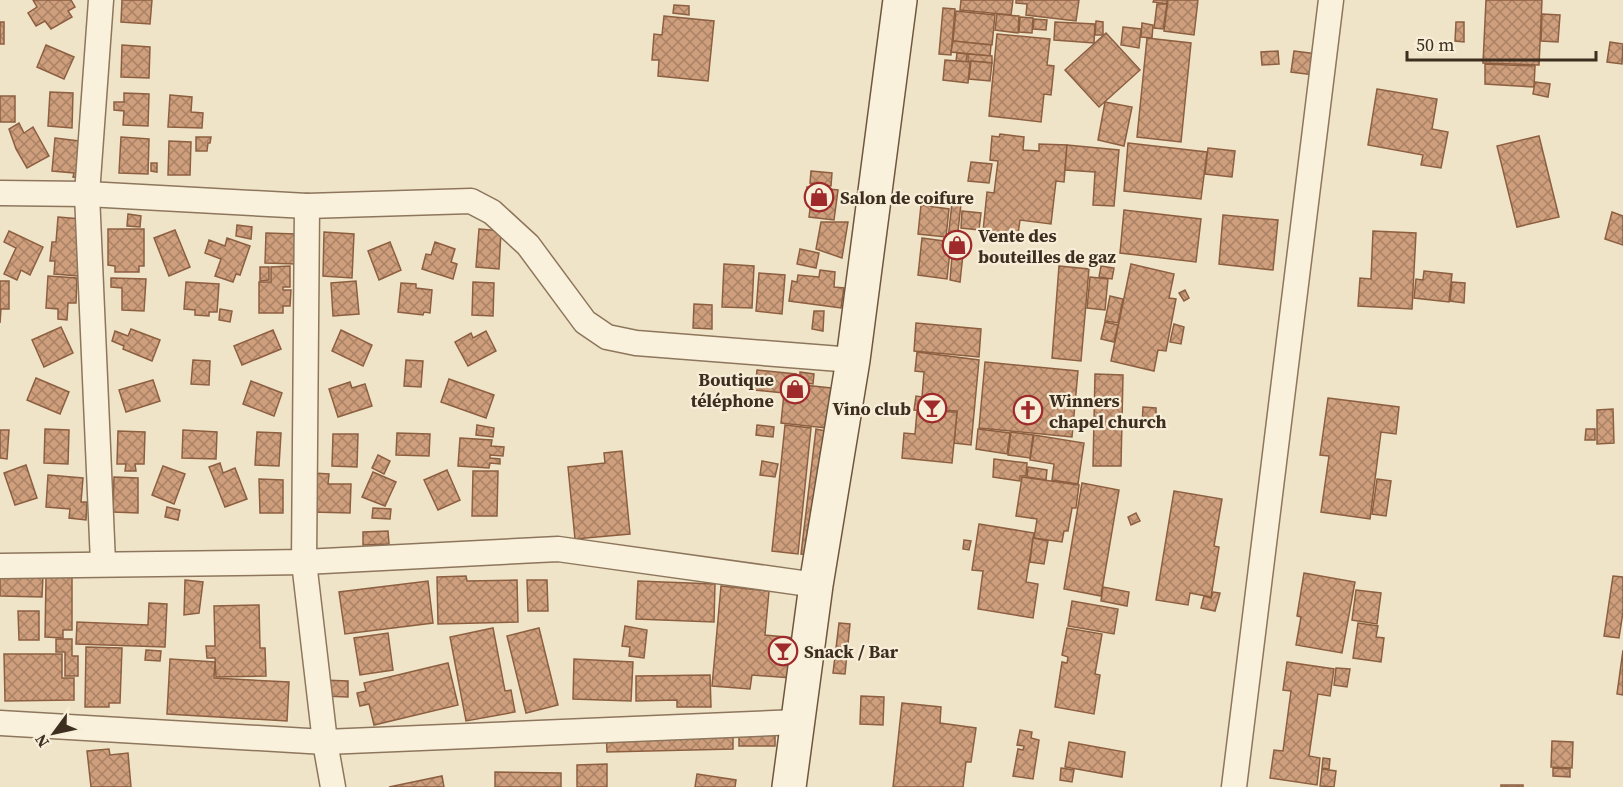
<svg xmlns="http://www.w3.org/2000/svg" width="1623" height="787" viewBox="0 0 1623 787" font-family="'Source Serif 4',serif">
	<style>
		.building { fill: url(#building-cross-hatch); stroke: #8d5f41; stroke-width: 1.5 }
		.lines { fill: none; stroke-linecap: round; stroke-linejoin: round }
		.street-casing { stroke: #8d765c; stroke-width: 27 }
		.secondary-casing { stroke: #6f573f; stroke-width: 36 }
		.street { stroke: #faf1dc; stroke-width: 24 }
		.secondary { stroke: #faf1dc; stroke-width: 33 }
		.labels { text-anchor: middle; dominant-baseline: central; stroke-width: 4.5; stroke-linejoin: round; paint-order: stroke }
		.poi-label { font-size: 18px; font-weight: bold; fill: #3d2e20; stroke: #f7eed8; text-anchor: start }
	</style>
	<defs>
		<pattern id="building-cross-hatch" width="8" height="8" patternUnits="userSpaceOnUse" patternTransform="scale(1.5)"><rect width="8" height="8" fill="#cf9f7d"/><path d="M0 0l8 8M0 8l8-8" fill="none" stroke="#a98266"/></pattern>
	</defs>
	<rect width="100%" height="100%" fill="#f0e4c8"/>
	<g class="building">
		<path d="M33,0H71L75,7L68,11L72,17L51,29L45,21L36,26L28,13L37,7Z"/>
		<path d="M122,0H152L150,24L121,22Z"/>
		<path d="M961,0H1013L1011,15L960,10Z"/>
		<path d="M1016,0H1079L1076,21L1026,15L1027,4L1016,3Z"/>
		<path d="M1154,0H1167V4L1153,2Z"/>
		<path d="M1168,0H1198L1194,35L1164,31Z"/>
		<path d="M1486,0H1542L1539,65L1483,63Z"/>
		<path d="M1157,4H1167L1163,29L1154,28Z"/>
		<path d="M674,5L689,6V15L673,13Z"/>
		<path d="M943,8L955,9L951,55L939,54Z"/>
		<path d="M956,11L995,15L992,45L953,41Z"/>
		<path d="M997,14L1019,16L1018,33L995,30Z"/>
		<path d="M1542,14L1560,15L1558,42L1541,41Z"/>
		<path d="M664,16L714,21L708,81L658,76L659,60H652L654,34L662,35Z"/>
		<path d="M1020,17L1033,18L1032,33L1019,32Z"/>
		<path d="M1034,19L1047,20L1046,30L1033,29Z"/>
		<path d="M1096,21L1103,22V35H1095Z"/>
		<rect x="0" y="22" width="4" height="22"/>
		<path d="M1055,22L1095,24L1094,43L1054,40Z"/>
		<path d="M1456,22H1464V42L1455,41Z"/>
		<path d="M1142,23L1153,25L1152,38L1141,37Z"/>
		<path d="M1123,27L1141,29L1139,48L1121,45Z"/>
		<path d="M1106,33L1140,70L1099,107L1065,70Z"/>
		<path d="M997,34L1050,39L1047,65L1054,66L1051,95L1044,94L1041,122L989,116Z"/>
		<path d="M1147,38L1191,43L1181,142L1137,137Z"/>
		<path d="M953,41L991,45L990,56L951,52Z"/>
		<path d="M1610,42L1623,44L1622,64L1607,62Z"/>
		<path d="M46,45L74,57L64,79L37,67Z"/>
		<path d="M122,45L150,47L149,78L121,77Z"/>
		<path d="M1278,51L1279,64L1262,65L1261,52Z"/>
		<path d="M1294,51L1317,54L1314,75L1291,72Z"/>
		<path d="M957,53L967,54L966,62L956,61Z"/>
		<path d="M968,54L992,56V63L968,61Z"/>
		<path d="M945,60L970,62L968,83L943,80Z"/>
		<path d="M971,61L992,63L990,81L969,79Z"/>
		<path d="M1485,64L1535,66L1534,87L1485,84Z"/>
		<path d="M1535,82L1550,84L1548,97L1533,94Z"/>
		<path d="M1377,89L1437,99L1432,129L1448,132L1441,168L1421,165L1423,155L1368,145Z"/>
		<path d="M50,92L73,93L72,128L48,126Z"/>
		<path d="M124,93L149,94L148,126L123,125L124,111L114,110V102H124Z"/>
		<path d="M170,95L192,97L191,112L203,113L202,128L168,127Z"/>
		<rect x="0" y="96" width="15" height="26"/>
		<path d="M1105,102L1132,107L1124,146L1098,140Z"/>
		<path d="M19,123L24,133L33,127L49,156L27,168L16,149L9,129Z"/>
		<path d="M1000,134L1024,137L1023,150L1039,151V144L1067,145L1064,182L1056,181L1051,224L1020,220L1018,235L983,231L987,192L994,193L998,161L990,160L992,136L999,137Z"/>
		<path d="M1539,136L1559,217L1517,227L1497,146Z"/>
		<path d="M121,137L149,139L148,174L119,173Z"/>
		<path d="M196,137H211L210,143H208L207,151H196Z"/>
		<path d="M55,138L79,141L77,166L84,167L83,178L73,177L74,173L52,171Z"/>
		<path d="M169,141L191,142L190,175H168Z"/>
		<path d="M1128,143L1207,152L1201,199L1124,191Z"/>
		<path d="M1067,145L1119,150L1114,206L1093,205L1095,172L1065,170Z"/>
		<path d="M1208,148L1235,151L1232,177L1205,174Z"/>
		<path d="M971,162L992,164L989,183L968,181Z"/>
		<path d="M151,163H157V172L151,171Z"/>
		<path d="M811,171L832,173L831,186L810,183Z"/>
		<path d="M807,187L838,190L834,220L809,217L811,201H806Z"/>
		<path d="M952,203L961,204L957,240L948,239Z"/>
		<path d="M921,205L949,209L946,237L918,234Z"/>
		<path d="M1124,210L1201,219L1196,262L1120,253Z"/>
		<path d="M962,211L981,213L979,230L961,228Z"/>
		<path d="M1612,212L1623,216V245L1605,239Z"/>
		<path d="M128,214L141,216L140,227L127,226Z"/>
		<path d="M1223,215L1278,220L1273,270L1219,264Z"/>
		<path d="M58,217L81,219L78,276L54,274L55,261H50L52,242H56Z"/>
		<path d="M821,222H848L842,258L816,249Z"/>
		<path d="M237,225L252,227L251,239L236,236Z"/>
		<path d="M108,229H144V266H139V272H115V266L108,265Z"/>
		<path d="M479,229L501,231L499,269L476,267Z"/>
		<path d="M175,230L190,267L169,276L154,238Z"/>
		<path d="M9,231L43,247L30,275L21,270L17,280L4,274L16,248L4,242Z"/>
		<path d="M1373,231L1416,233L1412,309L1358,306L1360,278L1371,279Z"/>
		<path d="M324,232L354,234L352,278L323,276Z"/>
		<path d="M266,233L296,234V264L265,263Z"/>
		<path d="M227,238L250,246L240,275L236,274L233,282L215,276L221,259L205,253L209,240L225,246Z"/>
		<path d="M922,238L951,242L947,279L918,275Z"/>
		<path d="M390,242L401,270L379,280L368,251Z"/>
		<path d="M435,242L455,249L451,262L457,264L453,279L422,269L426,254L431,255Z"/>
		<path d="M953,244L964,245L960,282L950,280Z"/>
		<path d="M800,249L819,253L816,268L797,264Z"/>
		<path d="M724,264L754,266L752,308L722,307Z"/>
		<path d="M1131,264L1174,274L1169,298L1176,299L1166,351L1158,350L1154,371L1111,361Z"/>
		<path d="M290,266V287H283V290H291L290,306H283V313H259V282H271V267Z"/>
		<path d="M1059,266L1089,269L1081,361L1052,358Z"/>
		<path d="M1101,266L1114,268L1112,279L1099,277Z"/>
		<path d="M260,267H269V280L260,281Z"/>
		<path d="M820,270L835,272L834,287L844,288L841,308L789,301L792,281L797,282L798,275L819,277Z"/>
		<path d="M1424,271L1452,274L1449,302L1414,298L1416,279L1423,280Z"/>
		<path d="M759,273L785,275L782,314L756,311Z"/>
		<path d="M48,276L77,278L76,303H68L67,320L58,319V309L46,308Z"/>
		<path d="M1090,277L1108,279L1105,310L1087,308Z"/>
		<path d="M111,278L146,279L144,311L122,310V288L111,287Z"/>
		<path d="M0,281H9V309H1L0,323Z"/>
		<path d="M356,281L359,314L333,316L331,283Z"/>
		<path d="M186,282L219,284L217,312H209V316L195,315V310L184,309Z"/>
		<path d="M473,282L494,283L493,316L472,315Z"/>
		<path d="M1452,282L1465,283L1464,303L1450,301Z"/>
		<path d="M401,283L416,284V288L432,290L430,313L424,312L423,315L398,312Z"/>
		<path d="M1185,290L1189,298L1184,301L1179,293Z"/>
		<path d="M1110,296L1123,299L1118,323L1105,321Z"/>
		<path d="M694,304L712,305V329L693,328Z"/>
		<path d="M220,309L232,311L230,322L219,320Z"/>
		<path d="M814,311H824L823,331L812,329Z"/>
		<path d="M1105,322L1118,325L1114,342L1101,339Z"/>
		<path d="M916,323L981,329L979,357L914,351Z"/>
		<path d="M1174,324L1184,327L1181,344L1170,342Z"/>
		<path d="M61,327L73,353L44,367L32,340Z"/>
		<path d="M131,329L160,340L152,361L123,349L124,346L112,341L115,331L128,336Z"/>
		<path d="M273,330L281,349L242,365L234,346Z"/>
		<path d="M341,330L372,345L363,366L332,351Z"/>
		<path d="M486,331L496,351L468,366L455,342L471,333L473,338Z"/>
		<path d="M917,352L979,360L971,445L954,443L957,411L940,410V412L914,410L916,396L922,397L924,372L915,371Z"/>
		<path d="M193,360L210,361L209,385L191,384Z"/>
		<path d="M406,360L423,361L421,387L404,386Z"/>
		<path d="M985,362L1078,371L1072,437L979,428Z"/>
		<path d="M757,370L796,374L795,384L831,388L826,428L781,423L784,393L755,390Z"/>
		<path d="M800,372L814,374L813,384L800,382Z"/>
		<path d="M1095,374L1123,375L1121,466H1093Z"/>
		<path d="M36,378L69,392L60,414L27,400Z"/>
		<path d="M449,379L494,395L486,418L441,402Z"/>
		<path d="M153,380L160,401L126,412L119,390Z"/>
		<path d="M251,381L282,393L274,416L243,404Z"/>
		<path d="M350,382L352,388L365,384L372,406L338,417L329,389Z"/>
		<path d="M1328,398L1399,407L1396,434L1381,432L1370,519L1321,512L1329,456L1320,455Z"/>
		<path d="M1143,407L1156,408V427L1142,426Z"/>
		<path d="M1613,409L1614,443L1597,444V410Z"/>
		<path d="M917,411L957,412L952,463L902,458L904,433L915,434Z"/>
		<path d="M477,425L494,428L493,437L476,435Z"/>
		<path d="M757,425L774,427L773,437L756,435Z"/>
		<path d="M785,425L811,428L798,554L772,551Z"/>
		<path d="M45,429L69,430L68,464L44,463Z"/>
		<path d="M816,429L826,431L812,555L801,554Z"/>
		<path d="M978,429L1010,433L1007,454L976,449Z"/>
		<path d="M1586,429H1595V440H1585Z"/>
		<path d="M0,430H9L7,459L0,458Z"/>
		<path d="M183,430L217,432L216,459L182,458Z"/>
		<path d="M118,431L145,432L144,464H135L136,471H125L126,464H117Z"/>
		<path d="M257,432L281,433L279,466L255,465Z"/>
		<path d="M1011,432L1033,435L1030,458L1008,455Z"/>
		<path d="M397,433L430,434L429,456L396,455Z"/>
		<path d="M333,434H358L357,467L332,466Z"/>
		<path d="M1034,435L1084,443L1078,484L1052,480L1054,464L1030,460Z"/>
		<path d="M460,438L492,440L491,446L504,447L503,456L490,455V458L500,459V464L490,463L489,468L458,466Z"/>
		<path d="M622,451L630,534L575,539L568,467L605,463L604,453Z"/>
		<path d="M378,455L390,461L384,474L372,468Z"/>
		<path d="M994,459L1027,463L1026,476H1020V481L993,477Z"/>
		<path d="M762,461L778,464L775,477L760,475Z"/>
		<path d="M220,463L223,473L235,468L247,499L225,507L209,467Z"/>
		<path d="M26,465L37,498L15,505L4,473Z"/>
		<path d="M163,466L185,474L174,504L152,495Z"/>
		<path d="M1028,467L1047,470L1046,480L1027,477Z"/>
		<path d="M447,470L460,500L438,510L424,480Z"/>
		<path d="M473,471H498L497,516H472Z"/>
		<path d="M373,472L396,482L385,506L362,497Z"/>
		<path d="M313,473L329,474L328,484H351L350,513L312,512Z"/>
		<path d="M48,475L83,478L81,502H87L86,520L69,518L70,509L46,507Z"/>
		<path d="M114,477L138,478V513L113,512Z"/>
		<path d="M1022,477L1079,485L1076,508H1072L1068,531H1064L1062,542L1034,538L1037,519L1016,516Z"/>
		<path d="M259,479L283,480V513H260Z"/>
		<path d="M1377,479L1391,481L1386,516L1372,514Z"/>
		<path d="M1082,483L1119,490L1101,596L1064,589Z"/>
		<path d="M1174,491L1222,499L1214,546L1219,547L1211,597L1190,593L1188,605L1156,600Z"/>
		<path d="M167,507L180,510L178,520L165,517Z"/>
		<path d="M373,508L391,509L390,519L372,518Z"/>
		<path d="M1136,513L1140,521L1131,525L1128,517Z"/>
		<path d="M979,524L1034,533L1026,582L1038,584L1033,618L978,609L983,571L972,570Z"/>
		<path d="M388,531L389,544L363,545V532Z"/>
		<path d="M1033,538L1048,541L1044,564L1030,562Z"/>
		<path d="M964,540L971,541L969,550L963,549Z"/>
		<path d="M1304,573L1355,582L1342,653L1296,645L1301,617L1297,616Z"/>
		<path d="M0,575L43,576L42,597L0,596Z"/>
		<path d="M466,576L467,581L517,580L518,622L438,624L437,577Z"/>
		<path d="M1613,576L1623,577V612L1619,638L1604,636Z"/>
		<path d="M46,577H72V630H63V638L45,637Z"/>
		<path d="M185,580L203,582L199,613L184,615Z"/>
		<path d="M527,580H547L548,611H528Z"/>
		<path d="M428,581L433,623L345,634L339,592Z"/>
		<path d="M638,581L715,584L714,622L636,619Z"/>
		<path d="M721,586L769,591L765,635L795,638L792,678L752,675L750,689L712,686Z"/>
		<path d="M1103,587L1129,592L1127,606L1101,601Z"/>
		<path d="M1356,590L1381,593L1377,624L1352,620Z"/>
		<path d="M1213,592L1220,593L1215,611L1201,608L1204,596L1211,598Z"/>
		<path d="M1072,601L1118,609L1114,634L1068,626Z"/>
		<path d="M149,603L167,604L165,647L76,644L77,622L148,625Z"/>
		<path d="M259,605L260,648H265L266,676L216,677L215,658H207L206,646H215L214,606Z"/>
		<path d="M18,611H39V640H19Z"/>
		<path d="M839,623L850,624L845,674L833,673Z"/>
		<path d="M1358,623L1378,626L1376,637L1384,638L1381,662L1353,658Z"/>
		<path d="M625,626L647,630L644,658L629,656L630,647L622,646Z"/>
		<path d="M493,628L505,691L511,690L515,712L466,721L450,637Z"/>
		<path d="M539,628L558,705L526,713L507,636Z"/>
		<path d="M1067,628L1102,634L1095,674L1100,675L1094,714L1055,707L1062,662L1067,663L1068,657L1062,655Z"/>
		<path d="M388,633L393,670L360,675L354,638Z"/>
		<path d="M56,639H72V656H78V676H65V652H56Z"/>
		<path d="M86,647L122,648L120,703H109V707H85Z"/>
		<path d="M146,650L161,651L160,661L145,660Z"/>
		<path d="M1623,650V695L1617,694Z"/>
		<path d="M4,654H62V678H74V700L5,701Z"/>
		<path d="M170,659L215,662L214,678L289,682L287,721L167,714Z"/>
		<path d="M574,659L633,662L631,701L573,699Z"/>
		<path d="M1287,662L1334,669L1330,696L1318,694L1309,756L1320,758L1317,785L1270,778L1274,750L1283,751L1291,691L1283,690Z"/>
		<path d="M448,663L458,705L374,725L369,704L360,706L357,693L366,691L364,683Z"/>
		<path d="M1336,668L1350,669L1347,687L1334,685Z"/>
		<path d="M710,675L711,707H677V700L636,701V676Z"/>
		<path d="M322,680L348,681V697L322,696Z"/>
		<path d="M861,696L884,697L883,725L860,724Z"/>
		<path d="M902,703L941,707L940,723L976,728L971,762H966L963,787H893Z"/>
		<path d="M733,727V749L607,752L606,730Z"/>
		<rect x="739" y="727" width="36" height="19"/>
		<path d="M1020,730L1032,732L1031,738L1039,740L1033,779L1013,776L1018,749L1023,750L1024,746L1017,745Z"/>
		<path d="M1552,741L1573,742L1572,768L1551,767Z"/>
		<path d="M1069,742L1125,752L1122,777L1065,767Z"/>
		<path d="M109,749L110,755L128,753L131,787H91L87,751Z"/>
		<path d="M1323,758L1330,759L1329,769L1322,768Z"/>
		<path d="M607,764V787H577V765Z"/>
		<path d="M1061,768L1074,770L1072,782L1060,780Z"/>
		<path d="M1553,768L1570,769V777L1553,776Z"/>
		<path d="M1322,769L1336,771L1334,787L1320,786Z"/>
		<path d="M495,772L561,773V787H495Z"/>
		<path d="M697,774L736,780L735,787H695Z"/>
		<path d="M442,776L444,787H389Z"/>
		<rect x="1501" y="785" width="22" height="2"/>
	</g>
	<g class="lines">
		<g class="street-casing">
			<g id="street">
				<path d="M101,0L87,194L103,563"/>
				<path d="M0,193L87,194L307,206L471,201L492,212L528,245L585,322L607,337L636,343L853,360"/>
				<path d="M307,206L304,562L325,742L333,787"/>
				<path d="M0,566L304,562L558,549L816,585"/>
				<path d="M0,723L325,742L797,722"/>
				<path d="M1234,787L1331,0"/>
			</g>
		</g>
		<g class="secondary-casing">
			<path id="secondary" d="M789,787L816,585L853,360L900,0"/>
		</g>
		<use href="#street" class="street"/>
		<use href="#secondary" class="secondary"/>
	</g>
	<defs>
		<g id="shop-ring" transform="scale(1.5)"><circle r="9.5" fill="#f7eed8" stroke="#9e2a2b" stroke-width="1.5"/><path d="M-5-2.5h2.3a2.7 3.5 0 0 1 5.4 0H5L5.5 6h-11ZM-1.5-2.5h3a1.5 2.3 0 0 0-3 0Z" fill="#9e2a2b"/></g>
		<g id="bar-ring" transform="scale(1.5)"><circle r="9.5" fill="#f7eed8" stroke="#9e2a2b" stroke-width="1.5"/><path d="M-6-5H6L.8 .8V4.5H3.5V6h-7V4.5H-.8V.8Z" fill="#9e2a2b"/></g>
		<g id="church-ring" transform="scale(1.5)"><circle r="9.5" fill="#f7eed8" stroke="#9e2a2b" stroke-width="1.5"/><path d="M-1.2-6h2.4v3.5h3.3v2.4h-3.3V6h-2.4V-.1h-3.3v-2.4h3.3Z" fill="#9e2a2b"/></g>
	</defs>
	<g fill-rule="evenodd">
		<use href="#shop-ring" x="819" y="197"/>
		<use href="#shop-ring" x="957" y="245"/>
		<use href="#shop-ring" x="795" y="389"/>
		<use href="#bar-ring" x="932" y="408"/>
		<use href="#church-ring" x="1028" y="410"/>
		<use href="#bar-ring" x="783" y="651"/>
	</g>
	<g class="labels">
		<g class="poi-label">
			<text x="840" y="197">Salon de coifure</text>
			<text x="978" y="235">Vente des<tspan x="978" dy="21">bouteilles de gaz</tspan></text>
			<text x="774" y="379" text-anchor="end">Boutique<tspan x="774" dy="21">téléphone</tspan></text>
			<text x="1049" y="400">Winners<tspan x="1049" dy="21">chapel church</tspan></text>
			<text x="911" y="408" text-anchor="end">Vino club</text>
			<text x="804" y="651">Snack / Bar</text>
		</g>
	</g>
	<g transform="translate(54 733) rotate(237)" stroke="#f7eed8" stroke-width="4.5" paint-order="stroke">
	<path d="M0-4.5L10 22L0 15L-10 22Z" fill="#3d2e20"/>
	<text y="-9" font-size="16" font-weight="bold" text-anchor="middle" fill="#3d2e20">N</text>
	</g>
	<path d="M1407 51v9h189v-9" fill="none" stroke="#3d2e20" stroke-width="3"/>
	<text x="1416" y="51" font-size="18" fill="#3d2e20" stroke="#f7eed8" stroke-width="4.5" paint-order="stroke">50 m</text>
</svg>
